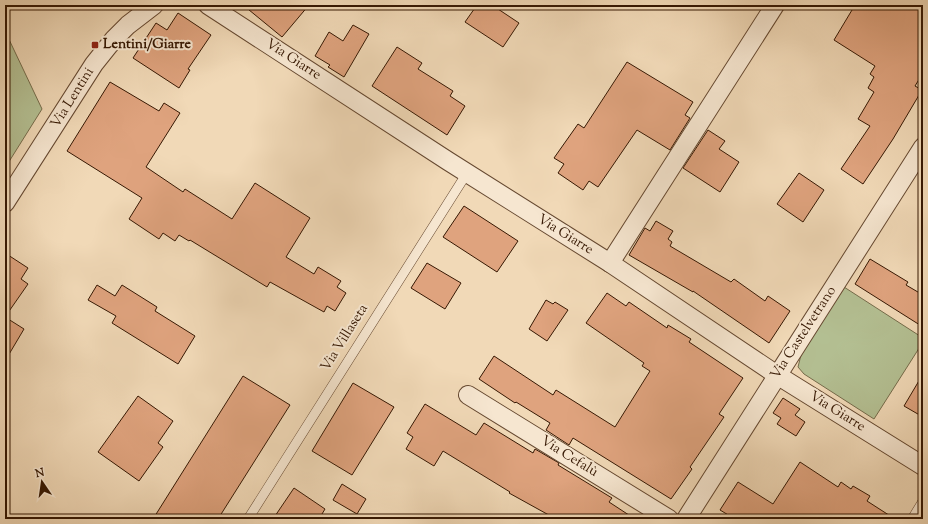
<svg xmlns="http://www.w3.org/2000/svg" width="928" height="524" viewBox="0 0 928 524" font-family="'Sorts Mill Goudy',serif">
	<style>
		.green { fill: #b4c093; stroke: #756c4b }
		.building { fill: #dfa37e; stroke: #361803 }
		.lines { fill: none; stroke-linecap: round; stroke-linejoin: round }
		.service-casing { stroke: #654830; stroke-width: 10 }
		.minor-casing { stroke: #654830; stroke-width: 20 }
		.service { stroke: #f6e6d0; stroke-width: 9 }
		.minor { stroke: #f6e6d0; stroke-width: 18 }
		.poi-dot { fill: #8f2418; stroke: #f6e6d0; stroke-width: 1.5 }
		.labels { text-anchor: middle; dominant-baseline: central; stroke-width: 4; stroke-linejoin: round; paint-order: stroke }
		.poi-label { font-size: 14px; font-weight: bold; fill: #361803; stroke: #f6e6d0; text-anchor: start }
		.street-label { font-size: 14px; fill: #361803; stroke: #f6e6d0 }
	</style>
	<rect width="100%" height="100%" fill="#f1d9b7"/>
	<filter id="stains"><feTurbulence type="fractalNoise" baseFrequency=".005" numOctaves="4"/><feColorMatrix values="0 0 0 0 .2 0 0 0 0 .09 0 0 0 0 .02 0 0 0 .5 -.17"/></filter>
	<radialGradient id="worn" r=".72"><stop offset=".6" stop-color="#630" stop-opacity="0"/><stop offset="1" stop-color="#630" stop-opacity=".3"/></radialGradient>
	<g class="green">
		<path d="M5,31L42,109L5,168Z"/>
		<path d="M844,287L923,338V342L874,419L804,374L798,367L801,355Z"/>
	</g>
	<g class="building">
		<path d="M243,5H309L282,37Z"/>
		<path d="M477,5H492L519,23L503,47L465,22Z"/>
		<path d="M855,5H923V73L915,86L922,90L893,139L863,184L841,169L870,126L858,119L874,92L868,88L874,77L870,74L875,66L834,40Z"/>
		<path d="M178,13L211,35L188,69L190,70L179,88L133,58L156,23L167,30Z"/>
		<path d="M353,25L369,34L344,77L328,67L330,65L315,56L329,32L343,41Z"/>
		<path d="M397,47L422,63L418,69L453,91L450,96L465,106L447,135L372,86Z"/>
		<path d="M627,62L693,102L685,115L690,118L670,150L637,130L598,187L589,181L583,190L558,173L564,164L554,158L578,124L584,128Z"/>
		<path d="M110,82L159,111L164,103L180,113L146,167L183,192L185,189L232,219L255,183L310,218L286,257L314,274L318,267L341,281L337,287L346,293L335,311L327,306L324,312L270,282L267,287L190,240L189,241L179,235L175,241L163,233L159,239L129,219L142,198L67,151Z"/>
		<path d="M708,130L725,141L719,149L739,162L720,192L683,168Z"/>
		<path d="M799,173L824,190L803,222L777,204Z"/>
		<path d="M464,206L518,241L497,272L443,237Z"/>
		<path d="M656,221L673,231L668,239L672,242L670,246L731,282L734,279L765,301L768,296L790,311L769,343L693,291V292L629,255L645,228L650,231Z"/>
		<path d="M5,253L28,268L21,279L28,284L5,317Z"/>
		<path d="M870,259L908,282L906,285L923,295V327L855,284Z"/>
		<path d="M427,263L461,283L445,309L411,288Z"/>
		<path d="M97,285L115,296L122,285L157,307L155,311L195,336L178,364L112,323L116,316L88,300Z"/>
		<path d="M607,293L626,306L629,302L667,328L668,325L691,339L689,342L743,378L719,414L724,417L690,467L692,469L671,499L573,438L569,445L546,430L550,423L516,402L515,403L479,379L494,356L553,395L556,390L615,427L650,371L642,366L644,363L586,323Z"/>
		<path d="M546,300L553,304L555,302L568,310L547,341L529,329Z"/>
		<path d="M5,317L24,329L5,361Z"/>
		<path d="M923,374V417L904,406Z"/>
		<path d="M243,376L290,405L218,519H153Z"/>
		<path d="M353,383L394,407L352,475L312,451Z"/>
		<path d="M138,396L173,421L158,443L163,447L139,481L98,452Z"/>
		<path d="M783,398L800,409L795,415L805,422L796,436L777,424L781,418L773,413Z"/>
		<path d="M425,404L476,435L484,423L533,453L535,449L559,463L558,465L612,498L609,502L635,519H556L509,493L510,492L443,451L434,466L406,449L413,437L407,433Z"/>
		<path d="M800,462L838,487L841,482L851,489L853,486L870,496L867,501L895,519H735L720,510L738,482L773,504Z"/>
		<path d="M342,484L366,499L357,514L333,500Z"/>
		<path d="M294,488L325,509L319,519H273Z"/>
	</g>
	<g class="lines">
		<g class="service-casing">
			<g id="service">
				<path d="M248,519L467,173"/>
				<path d="M912,519L923,501"/>
			</g>
		</g>
		<g class="minor-casing">
			<g id="minor">
				<path d="M208,5L448,161L610,263L777,375L923,466"/>
				<path d="M5,203L94,64L114,39L128,25L154,5"/>
				<path d="M610,263L775,5"/>
				<path d="M468,395L669,519"/>
				<path d="M686,519L923,147"/>
			</g>
		</g>
		<use href="#service" class="service"/>
		<use href="#minor" class="minor"/>
	</g>
	<rect class="poi-dot" x="91" y="41" width="8" height="8" rx="2"/>
	<g class="labels">
		<g class="poi-label">
			<text x="103" y="45">Lentini/Giarre</text>
		</g>
		<g class="street-label">
			<text transform="translate(293 60) rotate(33)">Via Giarre</text>
			<text transform="translate(73 98) rotate(-58)">Via Lentini</text>
			<text transform="translate(565 235) rotate(32)">Via Giarre</text>
			<text transform="translate(804 333) rotate(-57)">Via Castelvetrano</text>
			<text transform="translate(345 338) rotate(-58)">Via Villaseta</text>
			<text transform="translate(837 412) rotate(32)">Via Giarre</text>
			<text transform="translate(569 457) rotate(32)">Via Cefalù</text>
		</g>
	</g>
	<rect width="928" height="524" fill="none" stroke="#f1d9b7" stroke-width="20"/>
	<rect x="6" y="6" width="916" height="512" fill="none" stroke="#361803" stroke-width="2"/>
	<rect x="10" y="10" width="908" height="504" fill="none" stroke="#361803"/>
	<g transform="translate(42 482) rotate(347)" stroke="#f6e6d0" stroke-width="3" paint-order="stroke">
	<path d="M0-3L7 15L0 10L-7 15Z" fill="#361803"/>
	<text y="-6" font-size="11" font-weight="bold" text-anchor="middle" fill="#361803">N</text>
	</g>
	<rect width="100%" height="100%" filter="url(#stains)"/>
	<rect width="100%" height="100%" fill="url(#worn)"/>
</svg>
